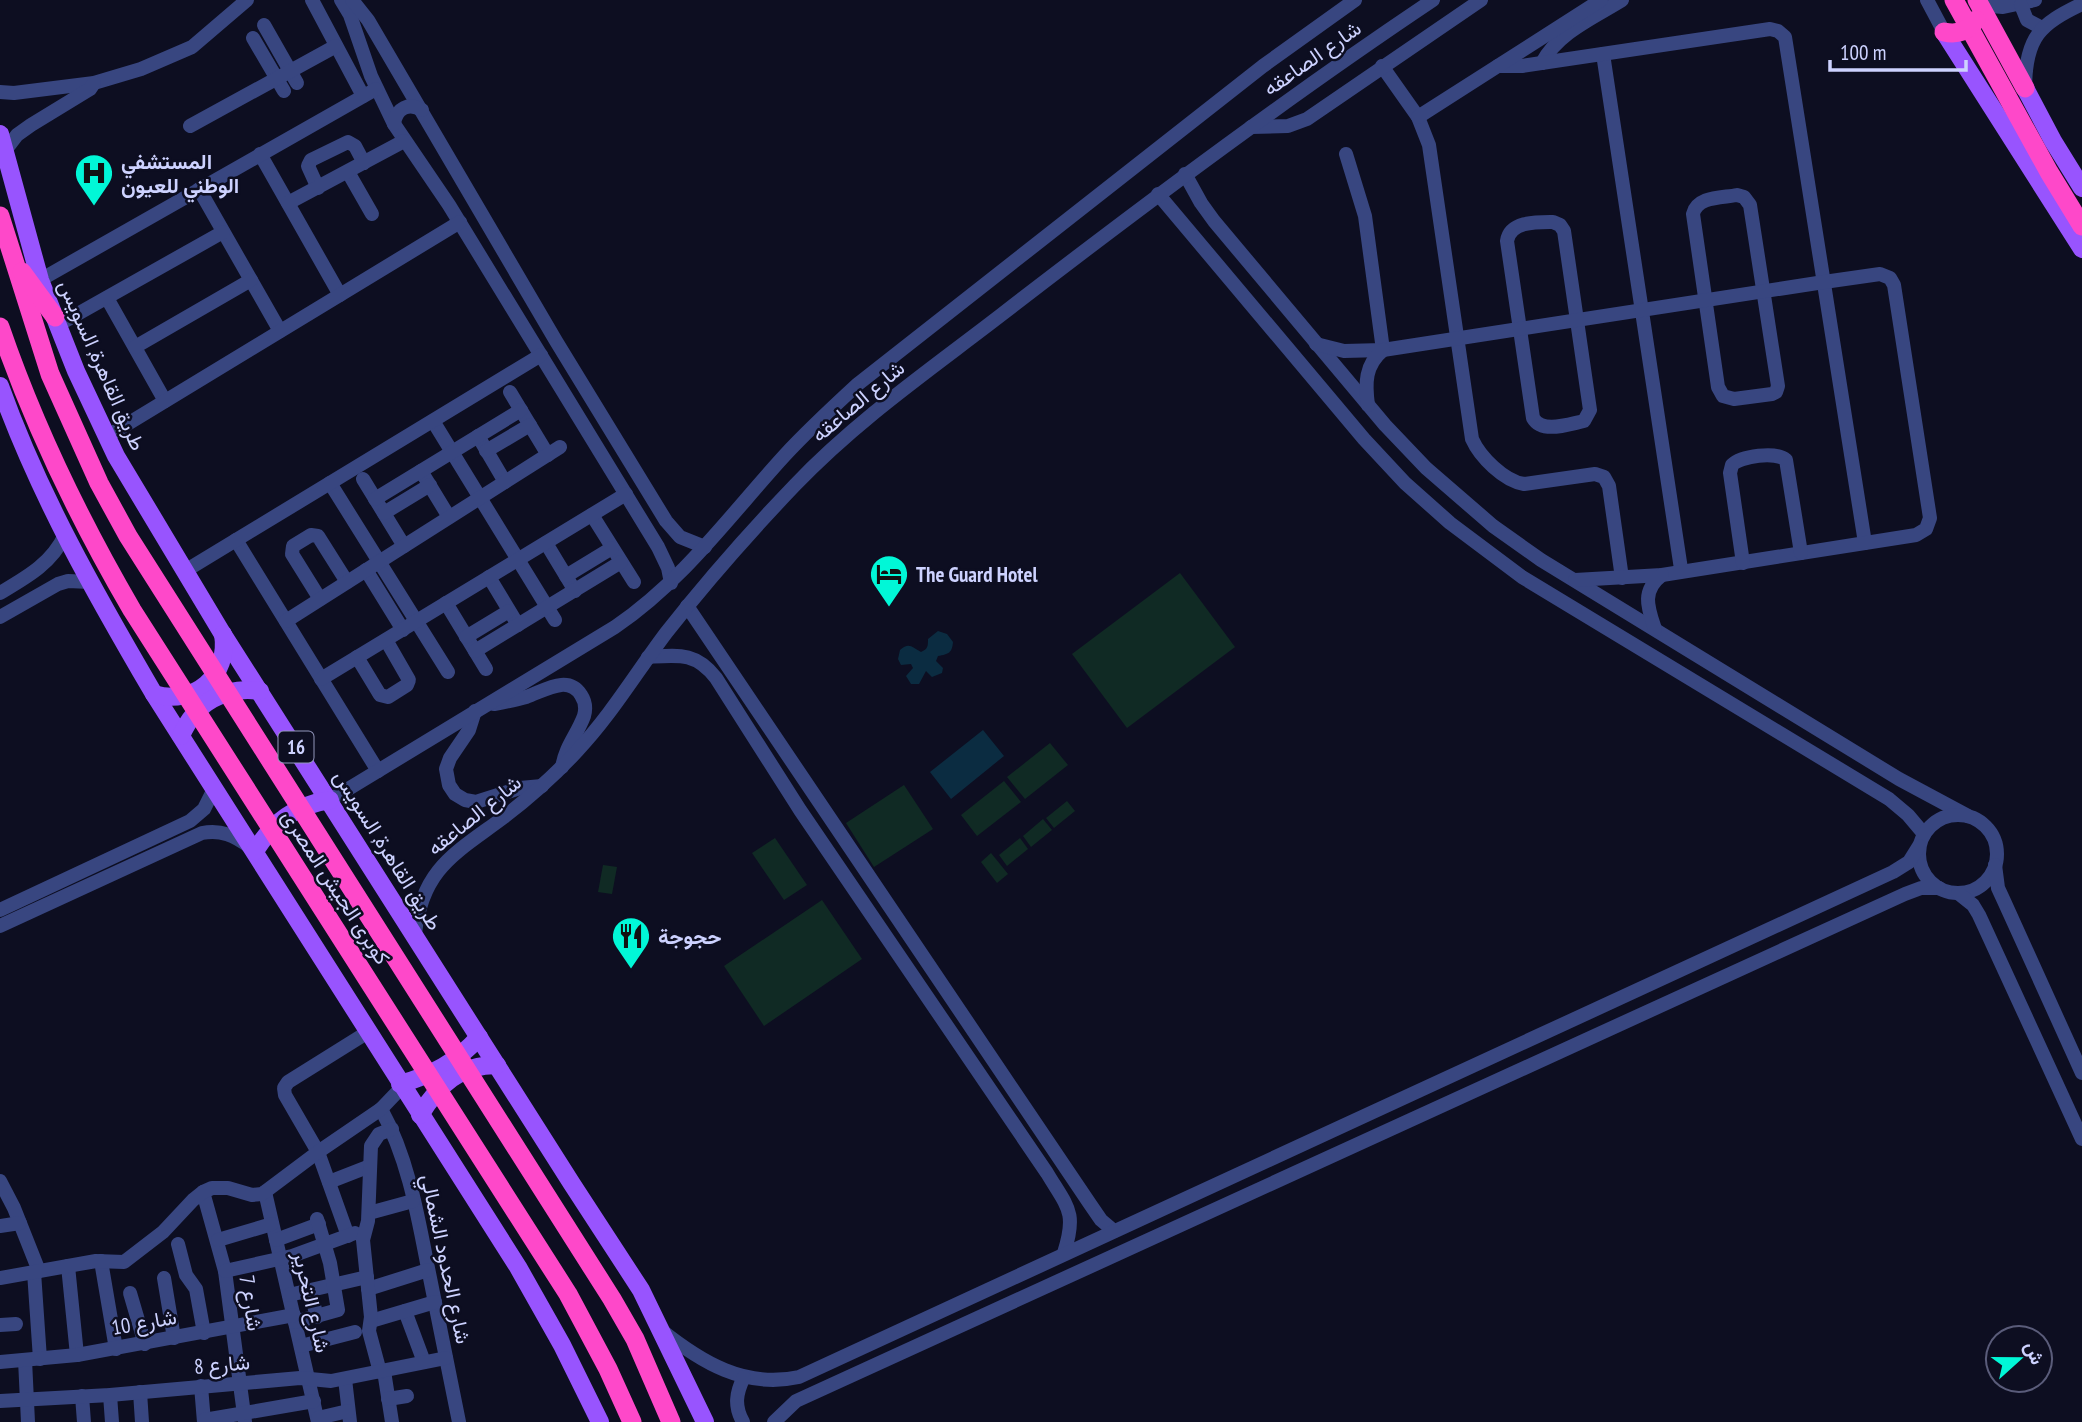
<svg xmlns="http://www.w3.org/2000/svg" width="2082" height="1422" viewBox="0 0 2082 1422" font-family="'PT Sans Narrow',Vazirmatn,sans-serif">
	<style>
		.green { fill: #102a24 }
		.water { fill: #0b2c41 }
		.lines { fill: none; stroke-linecap: round; stroke-linejoin: round }
		.minor { stroke: #384680; stroke-width: 14 }
		.major { stroke: #9854fe; stroke-width: 18 }
		.highway { stroke: #fe48c9; stroke-width: 19 }
		.labels { text-anchor: middle; dominant-baseline: central; stroke-width: 5; stroke-linejoin: round; paint-order: stroke }
		.shield { fill: #0d0e21; stroke: #9397bc; stroke-width: 2 }
		.shield-label { font-size: 19px; font-weight: bold; fill: #cdd2ff }
		.street-label { font-size: 21px; fill: #cdd2ff; stroke: #0d0e21 }
		.poi-label { font-size: 21px; font-weight: bold; fill: #cdd2ff; stroke: #0d0e21; text-anchor: start }
	</style>
	<rect width="100%" height="100%" fill="#0d0e21"/>
	<g class="green">
		<path d="M1180,573L1235,647L1127,728L1072,654Z"/>
		<path d="M1050,743L1068,765L1025,799L1007,777Z"/>
		<path d="M1004,781L1021,802L977,836L961,815Z"/>
		<path d="M904,785L933,829L874,867L846,823Z"/>
		<path d="M1067,801L1075,811L1054,828L1046,818Z"/>
		<path d="M1043,819L1052,830L1031,847L1023,836Z"/>
		<path d="M775,838L807,885L784,900L752,853Z"/>
		<path d="M1020,838L1028,849L1007,866L999,855Z"/>
		<path d="M991,853L1008,874L997,883L981,862Z"/>
		<path d="M603,865L617,867L612,894L598,892Z"/>
		<path d="M822,900L862,959L764,1026L724,966Z"/>
	</g>
	<g class="water">
		<path d="M938,631L947,634L953,642C952,653 949,654 938,656L936,661L943,668L942,673L932,677L926,671L919,684H911L906,676L913,668L911,664L901,665L898,659L900,650C909,642 912,647 921,652C928,649 928,646 928,639Z"/>
		<path d="M983,730L1004,756L951,799L930,772Z"/>
	</g>
	<g class="lines">
		<g class="minor">
			<path d="M312,0L363,96"/>
			<path d="M341,0L350,15L371,76L394,124L449,205L658,547L668,568L671,583"/>
			<path d="M352,0L368,20L556,341L666,521L680,537L705,547"/>
			<path d="M1927,0L1944,32"/>
			<path d="M1979,5L2003,7L2035,0"/>
			<path d="M2021,5L2027,20L2042,28"/>
			<path d="M264,25L297,83"/>
			<path d="M253,38L284,91"/>
			<path d="M1603,54L1681,569"/>
			<path d="M1542,63C1557,33 1595,17 1622,0"/>
			<path d="M1382,66L1418,117L1429,145L1472,439C1480,457 1504,481 1524,484L1595,474L1604,477L1609,486L1622,578"/>
			<path d="M1498,66H1522L1770,29L1778,31L1785,37L1865,543"/>
			<path d="M2025,86C2026,37 2040,24 2082,4"/>
			<path d="M0,92L14,93L94,83L141,69L192,47L247,0"/>
			<path d="M1418,117L1601,0"/>
			<path d="M394,124C396,108 409,102 422,110"/>
			<path d="M190,126L336,46"/>
			<path d="M1251,127L1288,126L1307,119L1481,0"/>
			<path d="M4,152L17,135L31,125L90,89L94,83"/>
			<path d="M260,154L340,295"/>
			<path d="M1346,154L1365,216L1383,350"/>
			<path d="M348,172L372,214"/>
			<path d="M1185,174L1201,203L1214,221L1385,425L1426,468L1493,526L1541,560L1899,779L1968,816"/>
			<path d="M318,188L308,166L311,160L348,142L355,146L364,163"/>
			<path d="M199,189L280,331"/>
			<path d="M1158,194L1364,439L1405,483L1450,523L1522,577L1889,799L1908,815L1924,834"/>
			<path d="M1737,195L1744,197L1750,205L1778,386L1776,392L1772,394L1734,399L1723,396L1718,387L1693,214C1697,196 1722,198 1737,195Z"/>
			<path d="M288,203L404,141"/>
			<path d="M1553,222L1560,225L1564,231L1590,410L1584,421C1569,424 1542,434 1533,418L1507,241C1510,221 1537,222 1553,222Z"/>
			<path d="M40,280L376,89"/>
			<path d="M107,298L165,401"/>
			<path d="M58,325L223,232"/>
			<path d="M1316,344L1344,351L1383,350L1824,282L1880,274L1890,278L1894,285L1930,518L1926,529L1916,535L1662,575L1575,580"/>
			<path d="M135,347L251,280"/>
			<path d="M510,392L548,455"/>
			<path d="M1368,405C1365,383 1365,365 1383,350"/>
			<path d="M433,421L555,620"/>
			<path d="M478,436L505,482"/>
			<path d="M106,437L460,222"/>
			<path d="M486,451L530,425"/>
			<path d="M421,471L449,517"/>
			<path d="M363,479L404,546"/>
			<path d="M330,483L448,672"/>
			<path d="M375,499L521,410"/>
			<path d="M384,513L430,485"/>
			<path d="M592,515L634,582"/>
			<path d="M236,540L378,771"/>
			<path d="M546,543L575,591"/>
			<path d="M1743,563L1730,473L1732,465C1741,456 1776,451 1786,460L1801,553"/>
			<path d="M366,570L403,630"/>
			<path d="M185,571L541,355"/>
			<path d="M566,576L612,548"/>
			<path d="M489,577L518,625"/>
			<path d="M0,593C27,577 51,564 65,535"/>
			<path d="M320,599L292,554L293,546L311,535L318,536L347,582"/>
			<path d="M446,603L486,669"/>
			<path d="M687,606L1090,1204L1101,1220L1114,1231"/>
			<path d="M0,617L58,584L68,581L90,582"/>
			<path d="M286,621L560,447"/>
			<path d="M1655,629C1648,608 1641,591 1662,575"/>
			<path d="M466,637L509,611"/>
			<path d="M475,651L621,562"/>
			<path d="M357,657L380,695L388,697L407,685L409,680L386,640"/>
			<path d="M648,657C679,655 696,652 716,678L800,810L1047,1173C1068,1208 1077,1212 1064,1253"/>
			<path d="M321,679L626,494"/>
			<path d="M494,704C505,702 516,700 526,697C544,691 568,674 581,695C585,701 586,709 584,716C577,735 566,745 562,767"/>
			<path d="M475,711L469,730L450,758L446,769L449,785L455,794L465,800L476,802L520,788L542,786"/>
			<path d="M330,800L615,627C684,580 730,515 785,455C808,430 833,407 858,384L1263,66L1355,0"/>
			<circle cx="1958" cy="854" r="39"/>
			<path d="M1995,865L1998,888L2004,901L2082,1073"/>
			<path d="M1958,893L1973,905L1979,915L2082,1139"/>
			<path d="M0,910L190,821L204,809L214,789"/>
			<path d="M0,926L202,833C221,829 235,836 250,847"/>
			<path d="M415,934C422,868 456,853 504,817C530,797 555,775 577,751C611,715 636,673 666,633C706,582 750,532 795,485C857,420 931,369 1001,315C1142,206 1285,99 1433,0"/>
			<path d="M381,1109C407,1156 417,1211 427,1263C438,1316 448,1369 459,1422"/>
			<path d="M0,1181L14,1208L39,1271"/>
			<path d="M329,1182L370,1166"/>
			<path d="M203,1192L225,1271L245,1422"/>
			<path d="M265,1192L318,1422"/>
			<path d="M369,1213L413,1201"/>
			<path d="M0,1226L20,1223"/>
			<path d="M348,1236L318,1152L285,1095L284,1088L288,1082L368,1032"/>
			<path d="M218,1240L272,1224"/>
			<path d="M276,1240L319,1224"/>
			<path d="M178,1244L186,1275L196,1289L204,1333"/>
			<path d="M101,1261L116,1349"/>
			<path d="M68,1266L77,1355"/>
			<path d="M225,1271L292,1256L355,1233"/>
			<path d="M34,1272L40,1359"/>
			<path d="M0,1278L96,1261L124,1262L163,1232L193,1200L203,1192L212,1188H228L252,1195L262,1194L318,1152L381,1109L402,1087"/>
			<path d="M164,1278L174,1338"/>
			<path d="M368,1289L428,1270"/>
			<path d="M310,1290L317,1317"/>
			<path d="M130,1293L145,1344"/>
			<path d="M289,1295L367,1277"/>
			<path d="M405,1311L424,1362"/>
			<path d="M371,1321L435,1302"/>
			<path d="M295,1322L338,1310L330,1263L317,1219"/>
			<path d="M0,1325L16,1324"/>
			<path d="M661,1330C701,1362 745,1389 799,1377L1893,872L1909,862L1919,846"/>
			<path d="M301,1346L355,1332"/>
			<path d="M25,1360L28,1422"/>
			<path d="M0,1362L77,1355L294,1315"/>
			<path d="M384,1371L392,1422"/>
			<path d="M380,1372L369,1331L371,1317L363,1240L368,1221L371,1146L379,1134L392,1129"/>
			<path d="M345,1379L350,1422"/>
			<path d="M201,1386L204,1422"/>
			<path d="M140,1392L142,1422"/>
			<path d="M110,1395L112,1422"/>
			<path d="M82,1396L84,1422"/>
			<path d="M388,1399L407,1396"/>
			<path d="M0,1401L110,1395L300,1378L331,1381L446,1358"/>
			<path d="M318,1418L348,1411"/>
			<path d="M204,1420L314,1401"/>
			<path d="M743,1422C734,1406 736,1393 744,1377"/>
			<path d="M774,1422L796,1401L1905,894L1921,888H1939"/>
		</g>
		<g class="major">
			<path d="M1944,32L2082,249"/>
			<path d="M2025,88L2053,141L2082,188"/>
			<path d="M0,134L40,280L76,371L116,456L222,633L572,1184L641,1290L705,1422"/>
			<path d="M0,386C39,495 96,595 154,694L518,1267L562,1345L600,1422"/>
			<path d="M154,694C194,706 230,676 223,634"/>
			<path d="M181,736C195,703 224,686 260,691"/>
			<path d="M255,851C273,822 296,805 330,800"/>
			<path d="M400,1084C432,1075 457,1062 479,1037"/>
			<path d="M420,1115C439,1084 460,1065 497,1065"/>
		</g>
		<g class="highway">
			<path d="M1954,0L2049,172L2082,226"/>
			<path d="M1977,0L2025,88"/>
			<path d="M1944,32C1958,35 1968,31 1976,20"/>
			<path d="M0,216L50,374L99,483L128,536L612,1299L635,1339L671,1422"/>
			<path d="M22,272L55,317"/>
			<path d="M0,327C34,426 79,519 132,610L568,1294L608,1369L632,1422"/>
		</g>
	</g>
	<defs>
		<g id="hospital-pin" transform="scale(2.0125)"><path d="M0 17L-7.5 6A9.5 9.5 0 1 1 7.5 6Z" fill="#01f7d7" stroke="#0d0e21"/><path d="M-5-5h3v3.5h4V-5h3V5h-3V1.5h-4V5h-3Z" fill="#111"/></g>
		<g id="hotel-pin" transform="scale(2.0125)"><path d="M0 17L-7.5 6A9.5 9.5 0 1 1 7.5 6Z" fill="#01f7d7" stroke="#0d0e21"/><path d="M-6-4.5h1.5V1H6V5H4.5V3h-9V5H-6ZM-4 0a1.8 1.8 0 1 1 3.6 0ZM.5 0V-2.5h3Q6-2.5 6 0Z" fill="#111"/></g>
		<g id="restaurant-pin" transform="scale(2.0125)"><path d="M0 17L-7.5 6A9.5 9.5 0 1 1 7.5 6Z" fill="#01f7d7" stroke="#0d0e21"/><path d="M-5-6h1v4h1v-4h1v4h1v-4h1v5L-1.5 .5V6h-2V.5L-5-1ZM5-6V6H3V1.5H1.5Q1.5-4 5-6Z" fill="#111"/></g>
	</defs>
	<g fill-rule="evenodd">
		<use href="#hospital-pin" x="94" y="173"/>
		<use href="#hotel-pin" x="889" y="574"/>
		<use href="#restaurant-pin" x="631" y="936"/>
	</g>
	<g class="labels">
		<rect class="shield" x="278.5" y="731.5" width="35" height="31" rx="5"/>
		<g class="shield-label">
			<text x="296" y="747">16</text>
		</g>
		<g class="street-label">
			<text transform="translate(1312 58) rotate(-35)">شارع الصاعقه</text>
			<text transform="translate(102 365) rotate(66)">طريق القاهرة, السويس</text>
			<text transform="translate(858 401) rotate(-40)">شارع الصاعقه</text>
			<text transform="translate(474 815) rotate(-39)">شارع الصاعقه</text>
			<text transform="translate(388 850) rotate(58)">طريق القاهرة, السويس</text>
			<text transform="translate(336 887) rotate(57)">كوبرى الجيش المصرى</text>
			<text transform="translate(446 1259) rotate(78)">شارع الحدود الشمالي</text>
			<text transform="translate(312 1302) rotate(77)">شارع التحرير</text>
			<text transform="translate(251 1303) rotate(81)">شارع 7</text>
			<text transform="translate(144 1322) rotate(-10)">شارع 10</text>
			<text transform="translate(222 1364) rotate(-5)">شارع 8</text>
		</g>
		<g class="poi-label">
			<text x="121" y="161">المستشفي<tspan x="121" dy="24">الوطني للعيون</tspan></text>
			<text x="916" y="574">The Guard Hotel</text>
			<text x="658" y="936">حجوجة</text>
		</g>
	</g>
	<g transform="translate(2019 1359) rotate(69)"><circle r="33" fill="#0d0e21" stroke="#5a5c7a" stroke-width="2"/>
	<path d="M0-5L12 26L0 18L-12 26Z" fill="#01f7d7"/>
	<text y="-10" font-size="19" font-weight="bold" text-anchor="middle" fill="#cdd2ff">ش</text>
	</g>
	<path d="M1830 60v10h136v-10" fill="none" stroke="#cdd2ff" stroke-width="3.5"/>
	<text x="1840" y="60" font-size="21" fill="#cdd2ff" stroke="#0d0e21" stroke-width="5" paint-order="stroke">100 m</text>
</svg>
